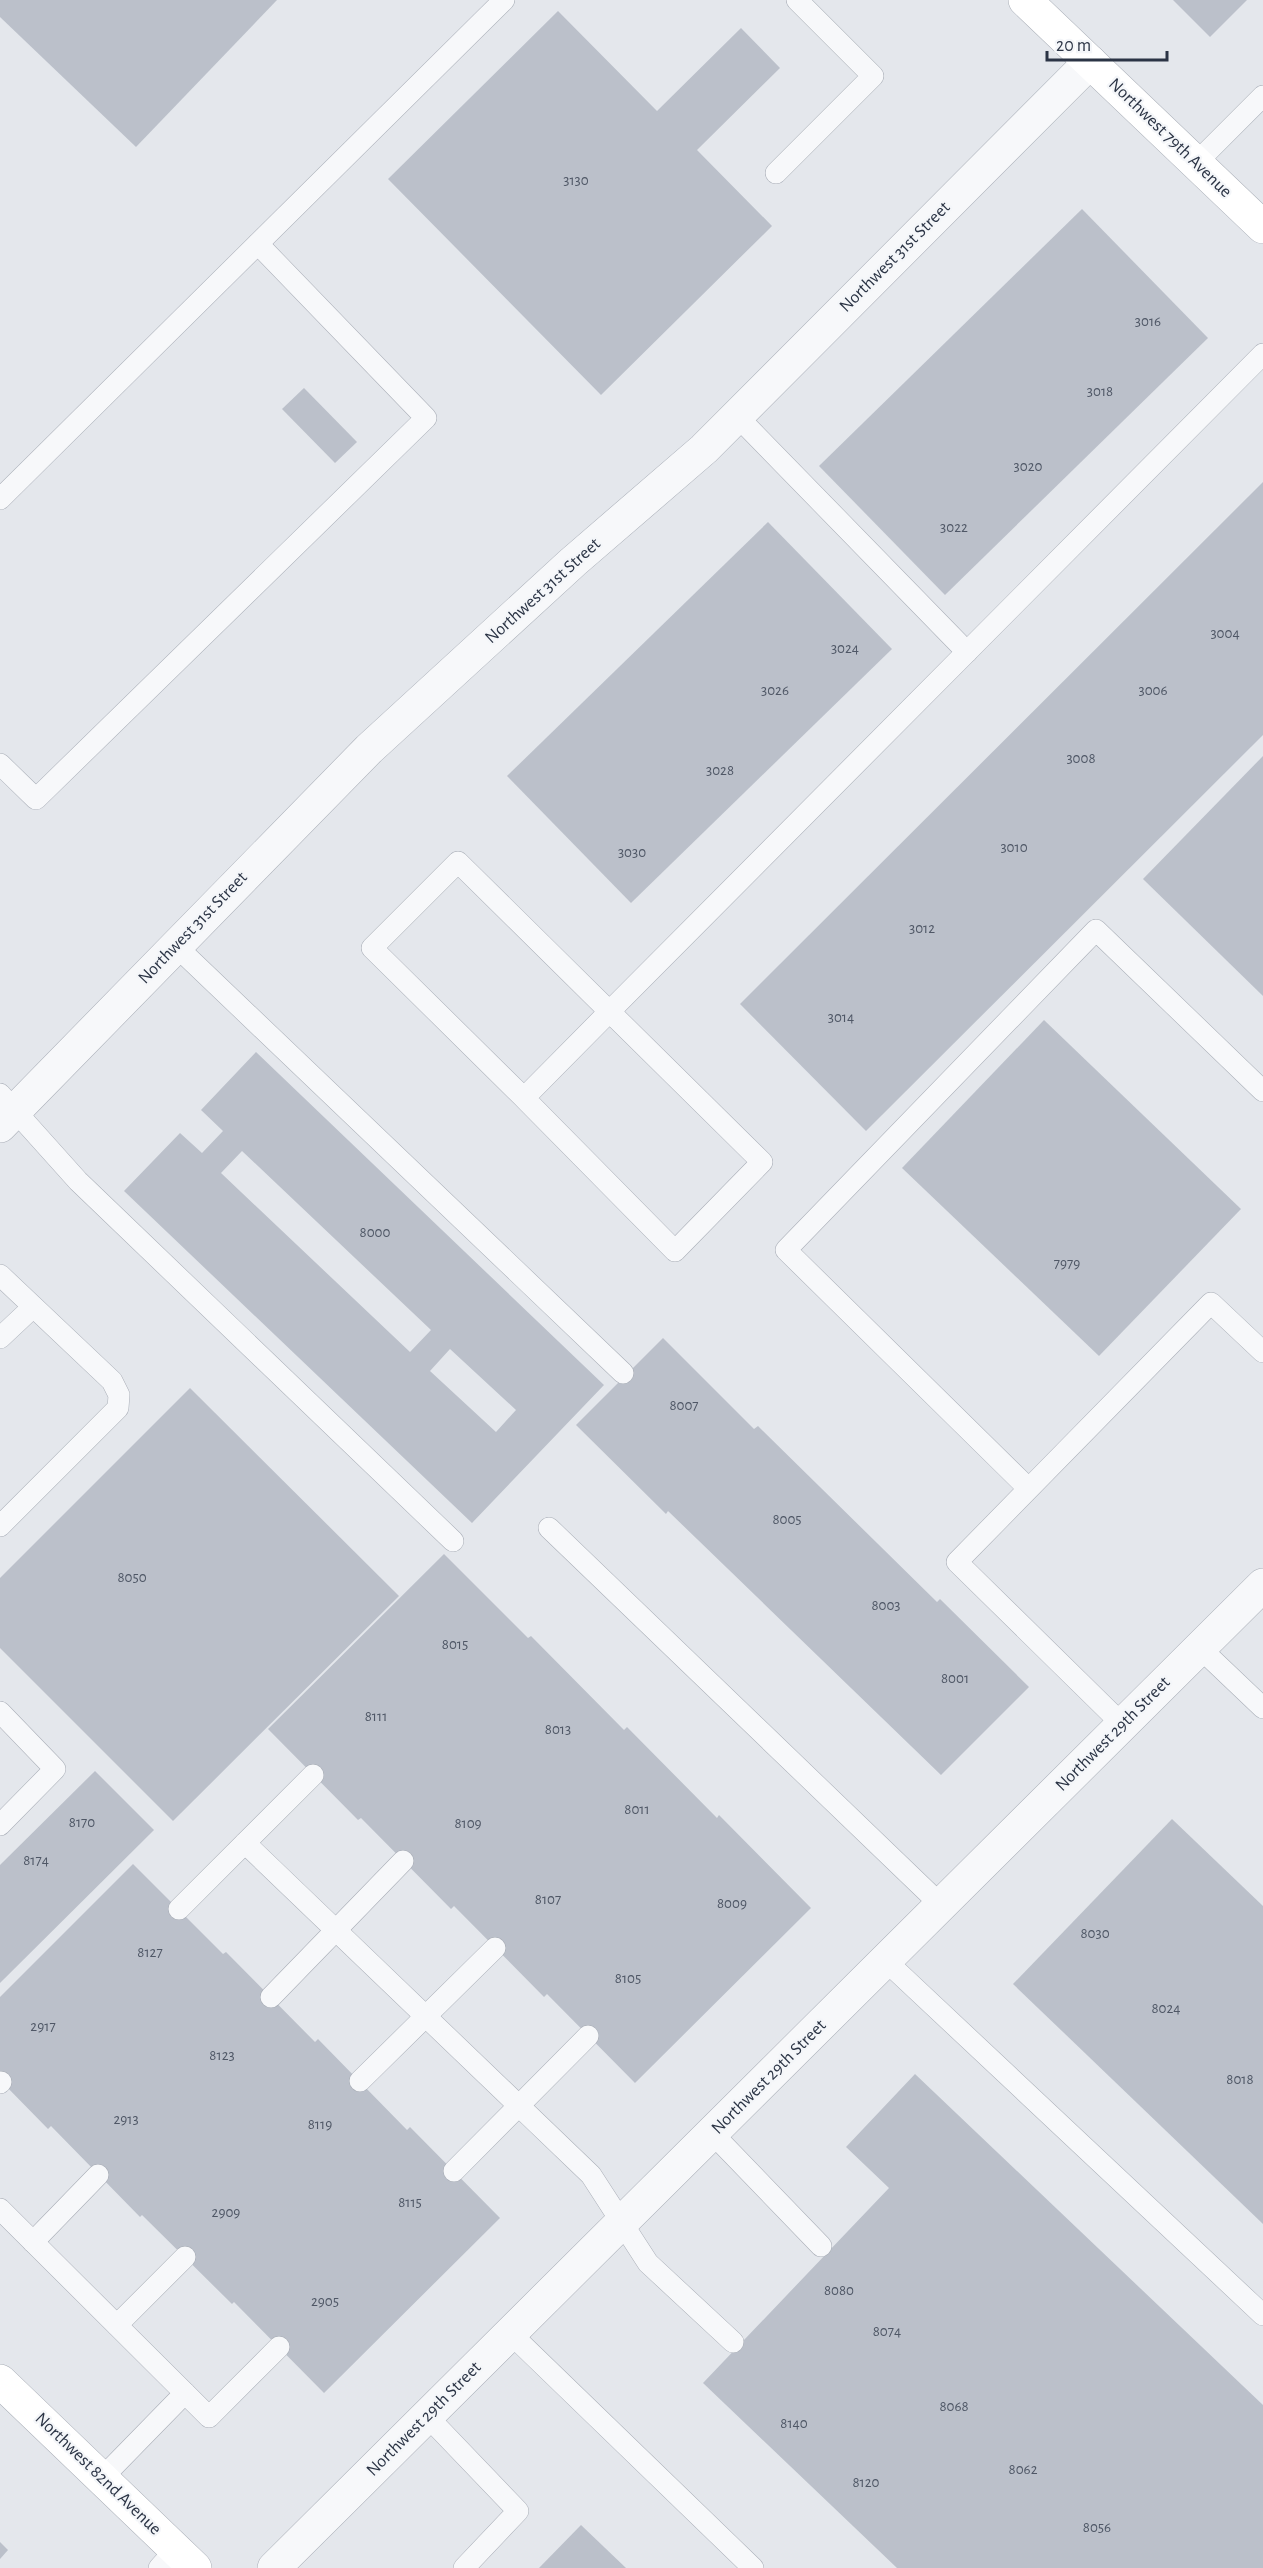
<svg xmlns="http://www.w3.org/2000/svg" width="1263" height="2568" viewBox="0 0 1263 2568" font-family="'Alegreya Sans',sans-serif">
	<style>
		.building { fill: #bbc0ca; fill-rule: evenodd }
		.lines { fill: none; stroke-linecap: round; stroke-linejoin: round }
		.lane-casing { stroke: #a9aeb7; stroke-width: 22 }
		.street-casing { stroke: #a9aeb7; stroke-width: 34 }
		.secondary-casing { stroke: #a9aeb7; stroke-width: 34 }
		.lane { stroke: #f7f8fa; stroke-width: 21 }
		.street { stroke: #f7f8fa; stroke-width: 33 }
		.secondary { stroke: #fff; stroke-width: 33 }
		.labels { text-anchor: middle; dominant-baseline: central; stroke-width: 4.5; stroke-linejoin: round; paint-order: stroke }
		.number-label { font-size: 15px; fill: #4f5766 }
		.street-label { font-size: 18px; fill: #2b3445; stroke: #f4f6f9 }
	</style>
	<rect width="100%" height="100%" fill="#e4e7ec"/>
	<g class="building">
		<path d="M0,0H277L136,147L0,17Z"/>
		<path d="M1173,0H1247L1210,37Z"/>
		<path d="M558,11L657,111L741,28L780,68L697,150L772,226L601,395L388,179Z"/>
		<path d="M1082,209L1208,338L945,595L819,466Z"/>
		<path d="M304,388L357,442L335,463L282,409Z"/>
		<path d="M1263,482V735L866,1131L740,1004Z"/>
		<path d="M768,522L892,649L631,903L507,776Z"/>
		<path d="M1263,756V996L1143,879Z"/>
		<path d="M1044,1020L1241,1209L1099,1356L902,1168Z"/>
		<path d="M256,1052L604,1385L472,1523L124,1191L180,1133L202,1153L223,1131L201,1110ZM242,1151L431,1330L410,1352L221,1173ZM450,1349L516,1410L496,1432L430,1371Z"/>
		<path d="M663,1338L754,1429L758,1426L937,1602L940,1599L1029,1687L941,1775L668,1511L666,1514L576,1425Z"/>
		<path d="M190,1388L399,1596L173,1821L0,1648V1578Z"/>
		<path d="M444,1554L528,1638L531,1636L624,1730L627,1727L717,1818L719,1815L811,1908L635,2083L547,1994L544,1997L454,1906L451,1909L361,1818L358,1820L268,1729Z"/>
		<path d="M95,1771L154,1830L0,1983V1865Z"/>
		<path d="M1172,1819L1263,1906V2224L1013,1984Z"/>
		<path d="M133,1864L223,1954L226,1952L315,2042L318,2039L407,2130L410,2127L500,2218L324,2393L234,2302L232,2304L142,2215L140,2217L51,2126L48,2129L0,2080V1997Z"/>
		<path d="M915,2074L1263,2405V2568H897L703,2383L889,2188L846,2147Z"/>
		<path d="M581,2525L626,2568H539Z"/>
		<path d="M0,2542L8,2550L0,2559Z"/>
	</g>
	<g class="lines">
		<g class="lane-casing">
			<g id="lane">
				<path d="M1196,163L1263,96"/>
				<path d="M776,173L873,76L797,0"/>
				<path d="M736,415L967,652"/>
				<path d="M0,499L504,0"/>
				<path d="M0,764L36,799L426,418L258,244"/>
				<path d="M176,946L623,1373"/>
				<path d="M0,1094L78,1181L453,1541"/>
				<path d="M524,1098L675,1251L762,1162L458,862L372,948L524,1098L609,1012L1263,354"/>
				<path d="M0,1275L112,1381L119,1395L118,1408L0,1526"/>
				<path d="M0,1338L33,1307"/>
				<path d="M1028,1488L786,1250L1096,930L1263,1091"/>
				<path d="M549,1528L942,1906"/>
				<path d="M1200,1648L1263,1708"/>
				<path d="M0,1712L55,1769L0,1825"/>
				<path d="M1123,1725L957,1562L1211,1303L1263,1352"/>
				<path d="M245,1843L591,2175L648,2263L733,2342"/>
				<path d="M179,1909L313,1775"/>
				<path d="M886,1961L1263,2315"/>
				<path d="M271,1997L403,1861"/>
				<path d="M360,2081L495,1948"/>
				<path d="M0,2083L1,2082"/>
				<path d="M712,2133L821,2246"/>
				<path d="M454,2171L588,2036"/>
				<path d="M0,2209L209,2417L279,2347"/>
				<path d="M33,2242L98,2175"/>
				<path d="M117,2325L185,2257"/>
				<path d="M510,2333L753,2568"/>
				<path d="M427,2416L518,2511L464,2568"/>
				<path d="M102,2478L185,2393"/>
				<path d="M159,2568L176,2549"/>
			</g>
		</g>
		<g class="street-casing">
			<g id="street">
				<path d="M0,1126L369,749L573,562L704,449L1090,62"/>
				<path d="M274,2568L1263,1585"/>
			</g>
		</g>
		<g class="secondary-casing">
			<g id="secondary">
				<path d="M1025,0L1263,227"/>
				<path d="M0,2381L195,2568"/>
			</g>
		</g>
		<use href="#lane" class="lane"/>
		<use href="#street" class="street"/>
		<use href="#secondary" class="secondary"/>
	</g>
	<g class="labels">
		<g class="number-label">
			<text x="576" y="180">3130</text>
			<text x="1148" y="321">3016</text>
			<text x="1100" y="391">3018</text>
			<text x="1028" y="466">3020</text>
			<text x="954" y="527">3022</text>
			<text x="1225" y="633">3004</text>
			<text x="845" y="648">3024</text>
			<text x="775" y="690">3026</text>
			<text x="1153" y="690">3006</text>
			<text x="1081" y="758">3008</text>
			<text x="720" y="770">3028</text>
			<text x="1014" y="847">3010</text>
			<text x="632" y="852">3030</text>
			<text x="922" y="928">3012</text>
			<text x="841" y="1017">3014</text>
			<text x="375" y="1232">8000</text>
			<text x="1067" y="1263">7979</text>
			<text x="684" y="1405">8007</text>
			<text x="787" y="1519">8005</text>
			<text x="132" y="1577">8050</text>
			<text x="886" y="1605">8003</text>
			<text x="455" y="1644">8015</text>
			<text x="955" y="1678">8001</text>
			<text x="376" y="1716">8111</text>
			<text x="558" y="1729">8013</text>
			<text x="637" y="1809">8011</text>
			<text x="82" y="1822">8170</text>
			<text x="468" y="1823">8109</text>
			<text x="36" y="1860">8174</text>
			<text x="548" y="1899">8107</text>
			<text x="732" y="1903">8009</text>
			<text x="1095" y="1933">8030</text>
			<text x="150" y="1952">8127</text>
			<text x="628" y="1978">8105</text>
			<text x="1166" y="2008">8024</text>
			<text x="43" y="2026">2917</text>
			<text x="222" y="2055">8123</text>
			<text x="1240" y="2079">8018</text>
			<text x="126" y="2119">2913</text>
			<text x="320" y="2124">8119</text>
			<text x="410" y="2202">8115</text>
			<text x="226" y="2212">2909</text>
			<text x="839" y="2290">8080</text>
			<text x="325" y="2301">2905</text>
			<text x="887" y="2331">8074</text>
			<text x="954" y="2406">8068</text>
			<text x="794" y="2423">8140</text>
			<text x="1023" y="2469">8062</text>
			<text x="866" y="2482">8120</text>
			<text x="1097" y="2527">8056</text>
		</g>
		<g class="street-label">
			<text transform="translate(1170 138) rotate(44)">Northwest 79th Avenue</text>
			<text transform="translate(895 257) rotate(-45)">Northwest 31st Street</text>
			<text transform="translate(543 591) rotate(-42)">Northwest 31st Street</text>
			<text transform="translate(193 928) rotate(-46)">Northwest 31st Street</text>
			<text transform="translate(1113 1734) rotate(-45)">Northwest 29th Street</text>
			<text transform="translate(769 2077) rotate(-45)">Northwest 29th Street</text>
			<text transform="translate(424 2419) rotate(-45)">Northwest 29th Street</text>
			<text transform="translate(98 2474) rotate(44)">Northwest 82nd Avenue</text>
		</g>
	</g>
	<path d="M1047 51v9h120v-9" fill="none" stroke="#2b3445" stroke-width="3"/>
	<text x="1056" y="51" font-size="18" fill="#2b3445" stroke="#f4f6f9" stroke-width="4.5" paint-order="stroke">20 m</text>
</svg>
